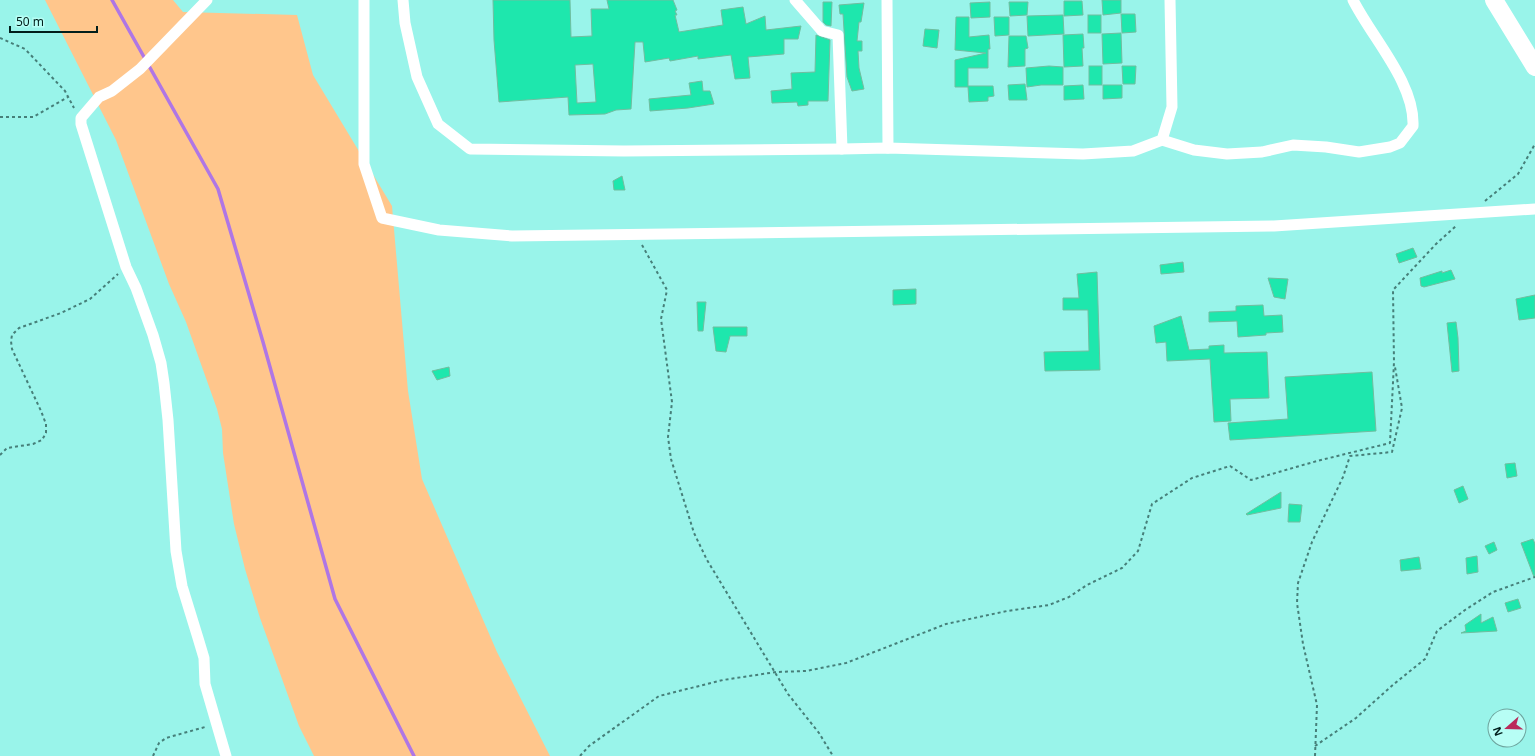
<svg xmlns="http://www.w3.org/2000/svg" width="1535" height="756" viewBox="0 0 1535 756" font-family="'Noto Sans',sans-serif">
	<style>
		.green { fill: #ffc68c }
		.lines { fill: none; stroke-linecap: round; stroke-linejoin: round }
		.stream { stroke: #af76e5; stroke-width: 3.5 }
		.building { fill: #1ee7ad; stroke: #71bd9f; fill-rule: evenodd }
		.path { stroke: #467f79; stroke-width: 2; stroke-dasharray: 3 3; stroke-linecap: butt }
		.minor { stroke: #fff; stroke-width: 11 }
		.primary { stroke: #fff; stroke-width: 18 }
	</style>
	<rect width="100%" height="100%" fill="#99f4ea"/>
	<path class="green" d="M45,0H173L183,12L297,15L313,75L392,206L408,391L422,479L497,652L550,756H314L299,726L260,618L245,569L234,524L223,453L222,429L217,409L186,322L169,284L116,140Z"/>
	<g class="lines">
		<path class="stream" d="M112,0L218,189L263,342L335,599L414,756"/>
	</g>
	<g class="building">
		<path d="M493,0H570L571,37L592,36L591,9H609L607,0H673L677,10L675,11L677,15H675L679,32L723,25L721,10L743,7L746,24L765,16L766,30L801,26L798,39H784V54L748,57L750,78L735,79L731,55L698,59V56L670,61L669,58L645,62L643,42H635L631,109L616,110L605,114L569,115L568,97L499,102L494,40ZM593,64L596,102L577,103L575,65Z"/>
		<path d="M1102,0H1121V13L1103,15Z"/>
		<path d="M1064,1H1082L1083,15L1064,16Z"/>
		<path d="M823,2H832L831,26L826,25L823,22Z"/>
		<path d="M990,2V17L971,18L970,3Z"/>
		<path d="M1009,2H1028L1027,15L1010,16Z"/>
		<path d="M864,3L861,22H859L857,41H862V51H858L859,68L864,89L852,91L847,77L843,14H840L839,5Z"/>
		<path d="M1121,14H1135L1136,32L1122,33Z"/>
		<path d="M1063,15L1064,34L1028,36L1027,16Z"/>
		<rect x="1088" y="15" width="13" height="18"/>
		<path d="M956,17H969V37L989,35L990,49H988V68H968V86H993L994,96L988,97V101L969,102L968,87H955V60L986,53L955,50Z"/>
		<path d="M994,17H1009V35L995,36Z"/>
		<path d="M925,29L939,30L937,48L923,46Z"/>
		<path d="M1121,33L1122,63L1103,64L1102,34Z"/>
		<path d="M1083,34L1084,48H1082L1083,66L1064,67L1063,35Z"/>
		<path d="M816,35L830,40L828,101H808V105L798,106L797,102L772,103L771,91L792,89L791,73L815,72Z"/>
		<path d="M1009,36H1026L1028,48L1025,49V66L1008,67Z"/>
		<path d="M1049,66L1063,67V85H1041L1027,87L1026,68Z"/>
		<rect x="1089" y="66" width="13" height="19"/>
		<path d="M1122,66H1136L1135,84H1123Z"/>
		<path d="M702,81L703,91H710L714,104L688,108L650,111L649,99L691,95L689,83Z"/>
		<path d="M1025,84L1027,100H1009L1008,85Z"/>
		<path d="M1083,85L1084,99L1064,100V86Z"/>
		<path d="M1103,85H1122V98L1103,99Z"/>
		<path d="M622,176L625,190H614L613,181Z"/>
		<path d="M1413,248L1417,257L1399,263L1396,254Z"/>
		<path d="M1183,262L1184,272L1161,274L1160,265Z"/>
		<path d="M1451,270L1455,279L1424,287L1421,286L1420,278L1442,271V273Z"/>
		<path d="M1097,272L1100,370L1045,371L1044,352L1089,351L1088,310H1063V298H1079L1077,274Z"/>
		<path d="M1268,278L1288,279L1285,299L1274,297Z"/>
		<path d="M916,289V304L893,305V290Z"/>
		<path d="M1535,295V318L1519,320L1516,299Z"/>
		<path d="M697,302H706L703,331H698Z"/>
		<path d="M1263,305L1264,316L1282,315L1283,332L1266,333V335L1238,337L1237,321L1209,322V312L1236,311V306Z"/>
		<path d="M1181,316L1189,350L1209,349V346L1224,345V353L1267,352L1269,398L1230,399L1231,421L1214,422L1210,359L1167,361L1166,342L1156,343L1154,326Z"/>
		<path d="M1456,322L1458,338L1459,371L1452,372L1447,323Z"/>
		<path d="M713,327H747V336H730L726,352L716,351Z"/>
		<path d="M449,367L450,376L437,380L432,371Z"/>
		<path d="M1372,372L1376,431L1230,440L1228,423L1288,419L1285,377Z"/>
		<path d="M1515,463L1517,476L1507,478L1505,464Z"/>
		<path d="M1463,486L1468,499L1459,503L1454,490Z"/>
		<path d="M1281,492V508L1247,515L1246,514Z"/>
		<path d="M1289,504L1302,505L1300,522H1288Z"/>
		<path d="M1533,539L1535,544V577H1534L1521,543Z"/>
		<path d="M1494,542L1497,550L1489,554L1485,546Z"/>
		<path d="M1477,556L1478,572L1467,574L1466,558Z"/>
		<path d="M1419,557L1421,569L1401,571L1400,560Z"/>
		<path d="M1518,599L1521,608L1508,612L1505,603Z"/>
		<path d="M1481,614V623L1493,617L1497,631L1461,633L1466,631L1465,625Z"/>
	</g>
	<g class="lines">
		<g class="path">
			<path d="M0,38L25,49L65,91L74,108"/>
			<path d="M0,117H33L68,97"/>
			<path d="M1485,201L1518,174L1535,144"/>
			<path d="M642,245L667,290L661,319L672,402L668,437L671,459L694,533L707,560L788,694L819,733L833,756"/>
			<path d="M0,455L7,448L33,444L42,440L46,433V424L41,411L12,349L11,341L12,335L19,328L61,313L90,299L118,274"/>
			<path d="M1315,746L1356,718L1394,684L1425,659L1437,631L1465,610L1493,592L1535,577"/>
			<path d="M153,756L159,743L166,738L205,727"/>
			<path d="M580,756L589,746L659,696L723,680L776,672L806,671L846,663L946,624L1007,611L1049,605L1069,597L1087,585L1122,568L1138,551L1152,504L1192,478L1230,466L1251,480L1317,461L1390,443L1394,362L1393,290L1436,244L1457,225"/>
			<path d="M1315,756L1317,705L1303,644L1297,603L1298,583L1312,542L1343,477L1350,456L1392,452L1402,408L1395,367"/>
		</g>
		<g class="minor">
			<path d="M207,0L140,69L112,91L99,97L81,118V124L126,267L136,288L153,335L161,363L164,383L168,420L176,551L182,586L198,638L204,658L205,684L226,756"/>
			<path d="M364,0V164L382,218L439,230L512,236L1274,226L1535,209"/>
			<path d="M403,0L405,23L417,77L438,124L470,149L624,151L842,149"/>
			<path d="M795,0L822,31L838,35L842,149L888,148L1083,154L1133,151L1162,140L1172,107L1170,0"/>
			<path d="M887,0L888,148"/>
			<path d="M1162,140L1194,150L1227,154L1262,152L1293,145L1326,147L1359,152L1390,147L1400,143L1413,126C1415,83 1372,38 1353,0"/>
		</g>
		<path class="primary" d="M1494,0L1535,67"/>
	</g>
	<g transform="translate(1507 728) rotate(250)"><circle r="19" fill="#b7fef5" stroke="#6ea49e"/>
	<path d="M0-3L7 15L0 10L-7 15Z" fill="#ba2b5b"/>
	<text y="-6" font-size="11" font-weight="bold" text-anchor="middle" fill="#011e1b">N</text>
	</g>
	<path d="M10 26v6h87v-6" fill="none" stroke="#011e1b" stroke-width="2"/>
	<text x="16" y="26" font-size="12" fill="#011e1b" stroke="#b7fef5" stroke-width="3" paint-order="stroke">50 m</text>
</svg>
